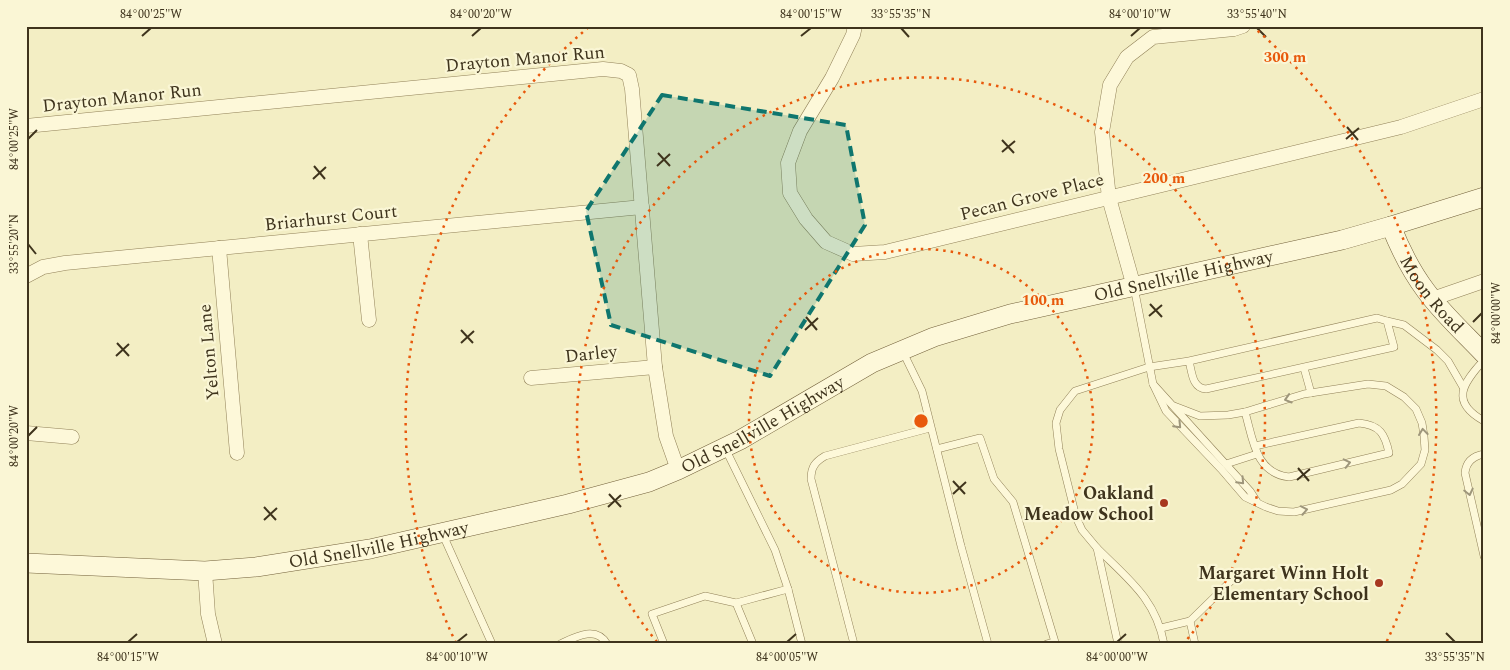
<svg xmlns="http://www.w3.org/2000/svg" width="1510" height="670" viewBox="0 0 1510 670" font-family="Spectral,serif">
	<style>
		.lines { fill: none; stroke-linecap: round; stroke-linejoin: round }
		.lane-casing { stroke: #918158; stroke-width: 8 }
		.street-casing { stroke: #918158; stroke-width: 15 }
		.secondary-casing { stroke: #73613b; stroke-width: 20 }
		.lane { stroke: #fdf8d9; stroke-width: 7 }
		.street { stroke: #fdf8d9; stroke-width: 14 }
		.secondary { stroke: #fdf8d9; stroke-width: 19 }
		.oneway { stroke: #9e967b }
		.marked { fill: #0f766e; fill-opacity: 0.2; stroke: #0f766e; stroke-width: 4; stroke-dasharray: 10 6; stroke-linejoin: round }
		.ticks { fill: none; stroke: #3f341d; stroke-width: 2 }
		.ring { fill: none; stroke: #e8590c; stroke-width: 2.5; stroke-dasharray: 2.5 5 }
		.poi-dot { fill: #a73820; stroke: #faf6d5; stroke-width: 2 }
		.labels { text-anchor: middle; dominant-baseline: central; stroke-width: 4.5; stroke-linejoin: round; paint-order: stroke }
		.street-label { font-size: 18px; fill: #3f341d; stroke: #faf6d5 }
		.poi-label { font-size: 18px; font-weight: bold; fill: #3f341d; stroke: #faf6d5; text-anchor: end }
		.centre { fill: #e8590c; stroke: #faf6d5; stroke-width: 2.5 }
		.ring-label { font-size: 15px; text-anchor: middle; font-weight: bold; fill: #e8590c; stroke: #faf6d5; stroke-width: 4.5; stroke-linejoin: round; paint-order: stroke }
		.neatline { fill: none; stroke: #3f341d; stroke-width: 2 }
		.ticks-label { font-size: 12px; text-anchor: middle; fill: #3f341d }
	</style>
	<rect width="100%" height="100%" fill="#f3eec4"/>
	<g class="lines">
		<g class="lane-casing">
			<g id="lane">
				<path d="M1134,287L1153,384L1250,491L1257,502"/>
				<path d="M1387,321L1404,325L1437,350L1448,361L1463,387"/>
				<path d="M903,352L922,391L961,546L988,644"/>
				<path d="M1484,360C1462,384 1450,402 1484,421"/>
				<path d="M1304,368L1311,393"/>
				<path d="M1153,384L1166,411L1221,469L1245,497L1266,507L1278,511L1294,512L1391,490L1402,484L1421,464L1425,450L1424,436L1422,423L1416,409L1404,397L1386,386L1368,384L1304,394L1245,412L1228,415L1200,416L1174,406"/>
				<path d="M1245,412C1253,439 1255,473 1289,477L1389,453C1385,434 1380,425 1359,423L1255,446"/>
				<path d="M725,448L775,550L788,589L802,644"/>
				<path d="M937,449L980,438L994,479L1013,502L1055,642L1047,644"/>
				<path d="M1484,454C1473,456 1466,462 1465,473L1484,556"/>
				<path d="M1226,464L1257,454"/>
				<path d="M443,535L492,644"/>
				<path d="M1097,548C1128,579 1156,599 1164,644"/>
				<path d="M1190,621L1231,581"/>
				<path d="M1161,628L1190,621L1195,644"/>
				<path d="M560,644C575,637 596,625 607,644"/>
				<path d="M664,644L652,614L705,596L736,603"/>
				<path d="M753,644L736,603L788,589"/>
				<path d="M854,644L811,479C811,467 815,462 825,456L930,428"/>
				<path d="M1118,644L1097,548L1082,530L1076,517L1059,449L1056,423L1060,410L1075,391L1149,367L1189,361L1377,318L1387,321L1394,347L1206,389C1192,388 1192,372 1189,361"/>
			</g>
		</g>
		<g class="street-casing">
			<g id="street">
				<path d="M855,26L853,35L832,78L800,131L788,163L790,193L806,219L826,242L853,254L885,252L1401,127L1484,99"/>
				<path d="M26,126L603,69L621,71L629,75L632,89L655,367L666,436L678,470"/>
				<path d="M360,234L369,320"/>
				<path d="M219,248L237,453"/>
				<path d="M26,276L43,267L65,263L642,207"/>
				<path d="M1134,287L1109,198L1102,132L1110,85L1127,57L1153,37L1234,29L1243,26"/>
				<path d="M1432,299L1484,281"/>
				<path d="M531,378L655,367"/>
				<path d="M26,433L72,437"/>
				<path d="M205,571L208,614L215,644"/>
			</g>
		</g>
		<g class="secondary-casing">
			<g id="secondary">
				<path id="s1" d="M1391,226C1400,249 1411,271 1426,291C1443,314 1464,333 1484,354"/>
				<path id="s2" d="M26,563L205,571L256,567L370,549L568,504L649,482L678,470L740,440L872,363L934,337L1010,314L1342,240L1391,226L1484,197"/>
			</g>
		</g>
		<use href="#lane" class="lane"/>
		<use href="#street" class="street"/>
		<use href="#secondary" class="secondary"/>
	</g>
	<defs><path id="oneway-chevron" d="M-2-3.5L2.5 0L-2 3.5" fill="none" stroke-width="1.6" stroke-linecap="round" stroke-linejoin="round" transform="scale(1.25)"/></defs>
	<g class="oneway">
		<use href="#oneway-chevron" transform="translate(1288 399) rotate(163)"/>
		<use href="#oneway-chevron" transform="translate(1178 425) rotate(46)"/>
		<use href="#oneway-chevron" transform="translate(1423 432) rotate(-97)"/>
		<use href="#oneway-chevron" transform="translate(1347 463) rotate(-13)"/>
		<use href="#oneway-chevron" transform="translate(1241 481) rotate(47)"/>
		<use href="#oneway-chevron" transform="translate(1469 492) rotate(77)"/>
		<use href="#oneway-chevron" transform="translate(1304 510) rotate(-11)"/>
	</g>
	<path class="marked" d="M662,95L846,125L865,225L770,376L611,325L586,211Z"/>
	<path class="ticks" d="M901,28L909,37M1257,28L1266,37M142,36L151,28M472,36L481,28M801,36L811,28M1131,36L1140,28M1347,127L1358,140M28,139L37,130M1346,139L1359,128M1002,140L1014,153M1002,152L1015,141M658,153L670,166M314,166L325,179M657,166L670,154M313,179L326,167M28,244L36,254M1150,304L1162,317M1149,316L1162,305M806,317L817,330M1473,322L1482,313M461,330L473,343M805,330L818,318M117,343L129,356M461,343L474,331M116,356L129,344M28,436L37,427M1298,468L1309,481M1297,480L1310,469M953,481L965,494M609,494L621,507M953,494L966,482M264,507L276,520M608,507L621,495M264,520L277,508M1446,633L1455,642M128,642L137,634M457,642L467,634M787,642L796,634M1117,642L1126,634"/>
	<g class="ring">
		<circle cx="921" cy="421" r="172"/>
		<path d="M657 642A344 344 0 1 1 1185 642"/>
		<path d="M456 643A515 515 0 0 1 590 26M1252 26A515 515 0 0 1 1386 643"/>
	</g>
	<g class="poi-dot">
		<circle cx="1164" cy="503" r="5"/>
		<circle cx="1379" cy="583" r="5"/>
	</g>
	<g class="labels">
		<g class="street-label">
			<text transform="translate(525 59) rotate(-5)">Drayton Manor Run</text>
			<text transform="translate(122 98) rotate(-6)">Drayton Manor Run</text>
			<text transform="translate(1032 197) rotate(-14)">Pecan Grove Place</text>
			<text transform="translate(331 218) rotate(-6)">Briarhurst Court</text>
			<text stroke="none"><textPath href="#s2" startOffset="1210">Old Snellville Highway</textPath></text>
			<text stroke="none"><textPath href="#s1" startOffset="80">Moon Road</textPath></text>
			<text transform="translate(209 352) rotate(-95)">Yelton Lane</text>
			<text transform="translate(591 354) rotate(-6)">Darley</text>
			<text stroke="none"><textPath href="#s2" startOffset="760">Old Snellville Highway</textPath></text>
			<text stroke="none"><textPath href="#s2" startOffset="355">Old Snellville Highway</textPath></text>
		</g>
		<g class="poi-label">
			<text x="1154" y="493">Oakland<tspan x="1154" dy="21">Meadow School</tspan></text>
			<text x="1369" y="573">Margaret Winn Holt<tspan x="1369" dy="21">Elementary School</tspan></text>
		</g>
	</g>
	<circle cx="921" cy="421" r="8" class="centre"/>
	<g class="ring-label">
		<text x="1285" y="62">300 m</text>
		<text x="1164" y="183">200 m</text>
		<text x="1043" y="305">100 m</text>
	</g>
	<rect width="1510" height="670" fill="none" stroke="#faf6d5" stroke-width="55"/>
	<rect x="28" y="28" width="1454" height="614" class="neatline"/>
	<g class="ticks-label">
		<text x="151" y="18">84°00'25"W</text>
		<text x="481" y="18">84°00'20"W</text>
		<text x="811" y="18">84°00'15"W</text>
		<text x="901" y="18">33°55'35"N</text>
		<text x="1140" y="18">84°00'10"W</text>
		<text x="1257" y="18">33°55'40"N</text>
		<text transform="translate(14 139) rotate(-90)" y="4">84°00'25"W</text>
		<text transform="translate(14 244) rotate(-90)" y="4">33°55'20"N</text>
		<text transform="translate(1496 313) rotate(-90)" y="4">84°00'00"W</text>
		<text transform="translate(14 436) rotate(-90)" y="4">84°00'20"W</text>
		<text x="128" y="661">84°00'15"W</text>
		<text x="457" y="661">84°00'10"W</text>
		<text x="787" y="661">84°00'05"W</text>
		<text x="1117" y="661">84°00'00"W</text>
		<text x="1455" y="661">33°55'35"N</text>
	</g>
</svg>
